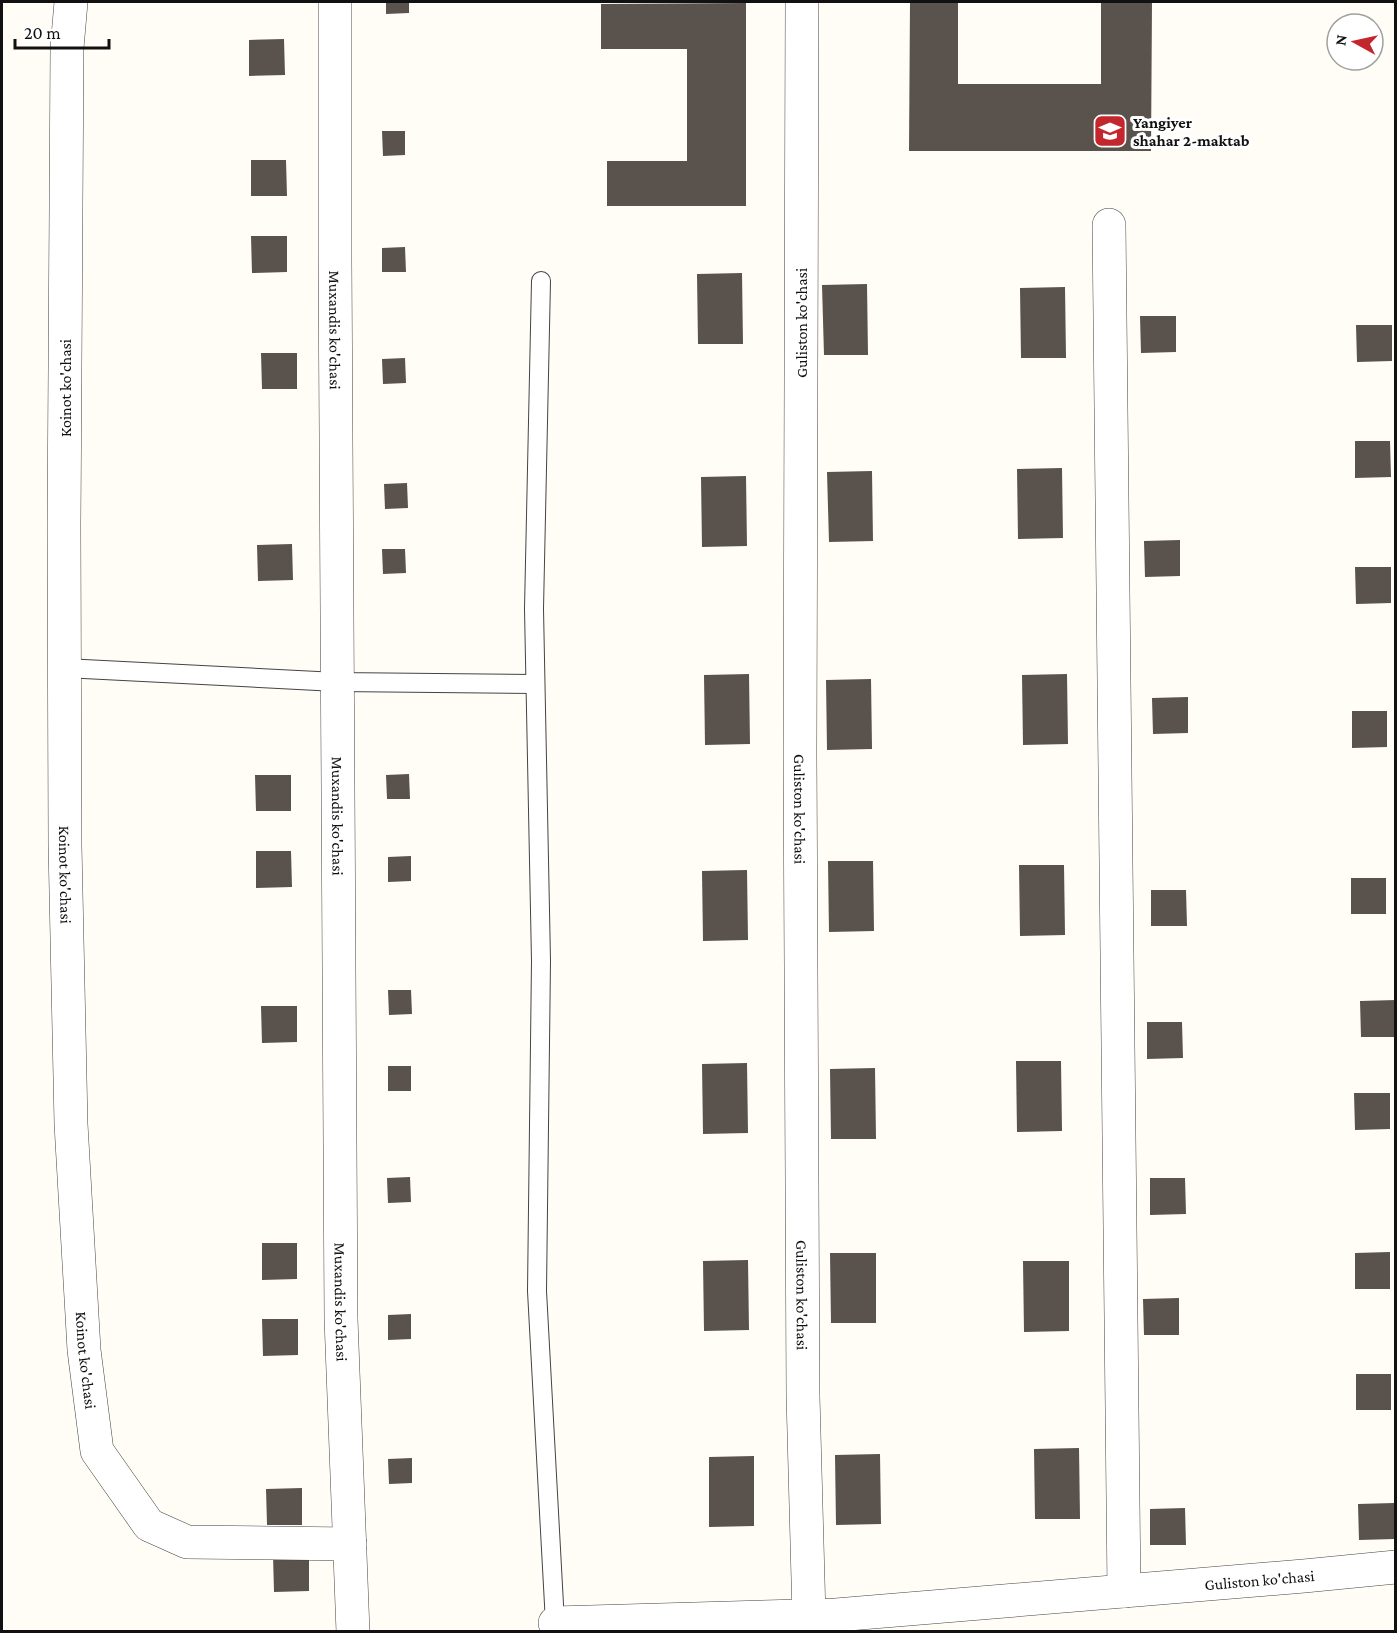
<svg xmlns="http://www.w3.org/2000/svg" width="1397" height="1633" viewBox="0 0 1397 1633" font-family="'Crimson Pro',serif">
	<style>
		.building { fill: #5a524d }
		.lines { fill: none; stroke-linecap: round; stroke-linejoin: round }
		.lane-casing { stroke: #444; stroke-width: 20 }
		.street-casing { stroke: #444; stroke-width: 34 }
		.lane { stroke: #fff; stroke-width: 18 }
		.street { stroke: #fff; stroke-width: 33 }
		.labels { text-anchor: middle; dominant-baseline: central; stroke-width: 6; stroke-linejoin: round; paint-order: stroke }
		.poi-label { font-size: 16px; font-weight: bold; fill: #111; stroke: #fff; text-anchor: start }
		.street-label { font-size: 16px; fill: #111; stroke: #fff }
	</style>
	<rect width="100%" height="100%" fill="#fffdf5"/>
	<g class="building">
		<path d="M386,2H409V13L386,14Z"/>
		<path d="M910,2H958V84H1101V2H1152L1151,151H909Z"/>
		<path d="M746,3V206H607V161H687V49H601V4Z"/>
		<path d="M284,39L285,75L249,76V40Z"/>
		<path d="M382,131H405V155L383,156Z"/>
		<path d="M251,160H286L287,196H251Z"/>
		<path d="M251,236H287V272L252,273Z"/>
		<path d="M405,247L406,272H382V248Z"/>
		<path d="M742,273L743,344H698L697,274Z"/>
		<path d="M867,284L868,355H824L822,285Z"/>
		<path d="M1065,287L1066,358H1021L1020,288Z"/>
		<path d="M1140,316H1176V352L1141,353Z"/>
		<path d="M1356,325H1392V361L1357,362Z"/>
		<path d="M261,353H297V389H262Z"/>
		<path d="M405,358L406,383L383,384L382,359Z"/>
		<path d="M1355,441H1390L1391,477L1355,478Z"/>
		<path d="M1062,468L1063,538L1018,539L1017,469Z"/>
		<path d="M872,471L873,541L829,542L827,472Z"/>
		<path d="M746,476L747,546L702,547L701,477Z"/>
		<path d="M407,483L408,508L385,509L384,484Z"/>
		<path d="M1180,540V576L1145,577L1144,541Z"/>
		<path d="M292,544L293,580L258,581L257,545Z"/>
		<path d="M382,549H405L406,573L383,574Z"/>
		<path d="M1355,567H1391V603L1356,604Z"/>
		<path d="M749,674L750,744L705,745L704,675Z"/>
		<path d="M1067,674L1068,744L1023,745L1022,675Z"/>
		<path d="M871,679L872,749L827,750L826,680Z"/>
		<path d="M1188,697V733L1153,734L1152,698Z"/>
		<path d="M1352,711H1387V747L1352,748Z"/>
		<path d="M409,774L410,799H387L386,775Z"/>
		<path d="M255,775H291V811H256Z"/>
		<path d="M256,851H291L292,887L256,888Z"/>
		<path d="M411,856V881L388,882V857Z"/>
		<path d="M828,861H873L874,931L829,932Z"/>
		<path d="M1019,865H1064L1065,935L1020,936Z"/>
		<path d="M747,870L748,940L703,941L702,871Z"/>
		<rect x="1351" y="878" width="35" height="36"/>
		<path d="M1151,890H1186L1187,926H1151Z"/>
		<path d="M388,990H411L412,1014L389,1015Z"/>
		<path d="M1396,1000V1037H1361L1360,1001Z"/>
		<path d="M261,1006H297V1042L262,1043Z"/>
		<path d="M1147,1022H1182L1183,1058L1147,1059Z"/>
		<path d="M1016,1061H1061L1062,1131L1017,1132Z"/>
		<path d="M747,1063L748,1133L703,1134L702,1064Z"/>
		<rect x="388" y="1066" width="23" height="25"/>
		<path d="M875,1068L876,1139H831L830,1069Z"/>
		<path d="M1354,1093H1390V1129L1355,1130Z"/>
		<path d="M410,1177L411,1202L388,1203L387,1178Z"/>
		<path d="M1150,1178H1185L1186,1214L1150,1215Z"/>
		<path d="M262,1243H297V1279L262,1280Z"/>
		<path d="M1390,1252V1289H1355V1253Z"/>
		<path d="M830,1253H876V1323H831Z"/>
		<path d="M748,1260L749,1330L704,1331L703,1261Z"/>
		<path d="M1023,1261H1069V1331L1024,1332Z"/>
		<path d="M1179,1298V1335H1144L1143,1299Z"/>
		<path d="M411,1314V1339L388,1340V1315Z"/>
		<path d="M262,1319H298V1355L263,1356Z"/>
		<rect x="1356" y="1374" width="35" height="36"/>
		<path d="M1079,1448L1080,1519H1035L1034,1449Z"/>
		<path d="M880,1454L881,1524L836,1525L835,1455Z"/>
		<path d="M754,1456V1526L709,1527V1457Z"/>
		<path d="M412,1458V1483L389,1484L388,1459Z"/>
		<path d="M302,1488V1525H267L266,1489Z"/>
		<path d="M1394,1503V1539L1359,1540L1358,1504Z"/>
		<path d="M1185,1508L1186,1545H1150V1509Z"/>
		<path d="M273,1555H309V1591L274,1592Z"/>
	</g>
	<g class="lines">
		<g class="lane-casing">
			<g id="lane">
				<path d="M541,281L534,609L541,961L537,1291L555,1623"/>
				<path d="M64,668L337,682L535,684"/>
			</g>
		</g>
		<g class="street-casing">
			<g id="street">
				<path id="s1" d="M71,2L67,48L64,526L65,845L71,1124L84,1350L97,1451L149,1525L187,1542L350,1544"/>
				<path id="s2" d="M335,2V259L341,1319L353,1632"/>
				<path id="s3" d="M802,2L800,753L803,1396L809,1616"/>
				<path d="M1109,225L1124,1591"/>
				<path id="s4" d="M555,1623L836,1615L1304,1576L1396,1567"/>
			</g>
		</g>
		<use href="#lane" class="lane"/>
		<use href="#street" class="street"/>
	</g>
	<defs>
		<g id="school-square" transform="scale(1.725)"><rect x="-9" y="-9" width="18" height="18" rx="4" fill="#c4262e" stroke="#fff"/><path d="M0-5L7-2L0 1L-7-2ZM-4 1L0 2.5L4 1V4Q0 6-4 4Z" fill="#fff"/></g>
	</defs>
	<g fill-rule="evenodd">
		<use href="#school-square" x="1110" y="131"/>
	</g>
	<g class="labels">
		<g class="poi-label">
			<text x="1133" y="122">Yangiyer<tspan x="1133" dy="18">shahar 2-maktab</tspan></text>
		</g>
		<g class="street-label">
			<text transform="translate(801 323) rotate(-90)">Guliston ko'chasi</text>
			<text stroke="none"><textPath href="#s2" startOffset="328">Muxandis ko'chasi</textPath></text>
			<text transform="translate(65 388) rotate(-90)">Koinot ko'chasi</text>
			<text stroke="none"><textPath href="#s3" startOffset="807">Guliston ko'chasi</textPath></text>
			<text stroke="none"><textPath href="#s2" startOffset="814">Muxandis ko'chasi</textPath></text>
			<text stroke="none"><textPath href="#s1" startOffset="873">Koinot ko'chasi</textPath></text>
			<text stroke="none"><textPath href="#s3" startOffset="1293">Guliston ko'chasi</textPath></text>
			<text stroke="none"><textPath href="#s2" startOffset="1300">Muxandis ko'chasi</textPath></text>
			<text stroke="none"><textPath href="#s1" startOffset="1359">Koinot ko'chasi</textPath></text>
			<text stroke="none"><textPath href="#s4" startOffset="706">Guliston ko'chasi</textPath></text>
		</g>
	</g>
	<rect width="1397" height="1633" fill="none" stroke="#111111" stroke-width="6"/>
	<g transform="translate(1355 42) rotate(278)"><circle r="28" fill="#ffffff" stroke="#a0a0a0" stroke-width="1.5"/>
	<path d="M0-4.5L10 22L0 15L-10 22Z" fill="#c4262e"/>
	<text y="-9" font-size="16" font-weight="bold" text-anchor="middle" fill="#111111">N</text>
	</g>
	<path d="M15 39v9h94v-9" fill="none" stroke="#111111" stroke-width="3"/>
	<text x="24" y="39" font-size="18" fill="#111111" stroke="#ffffff" stroke-width="4.5" paint-order="stroke">20 m</text>
</svg>
